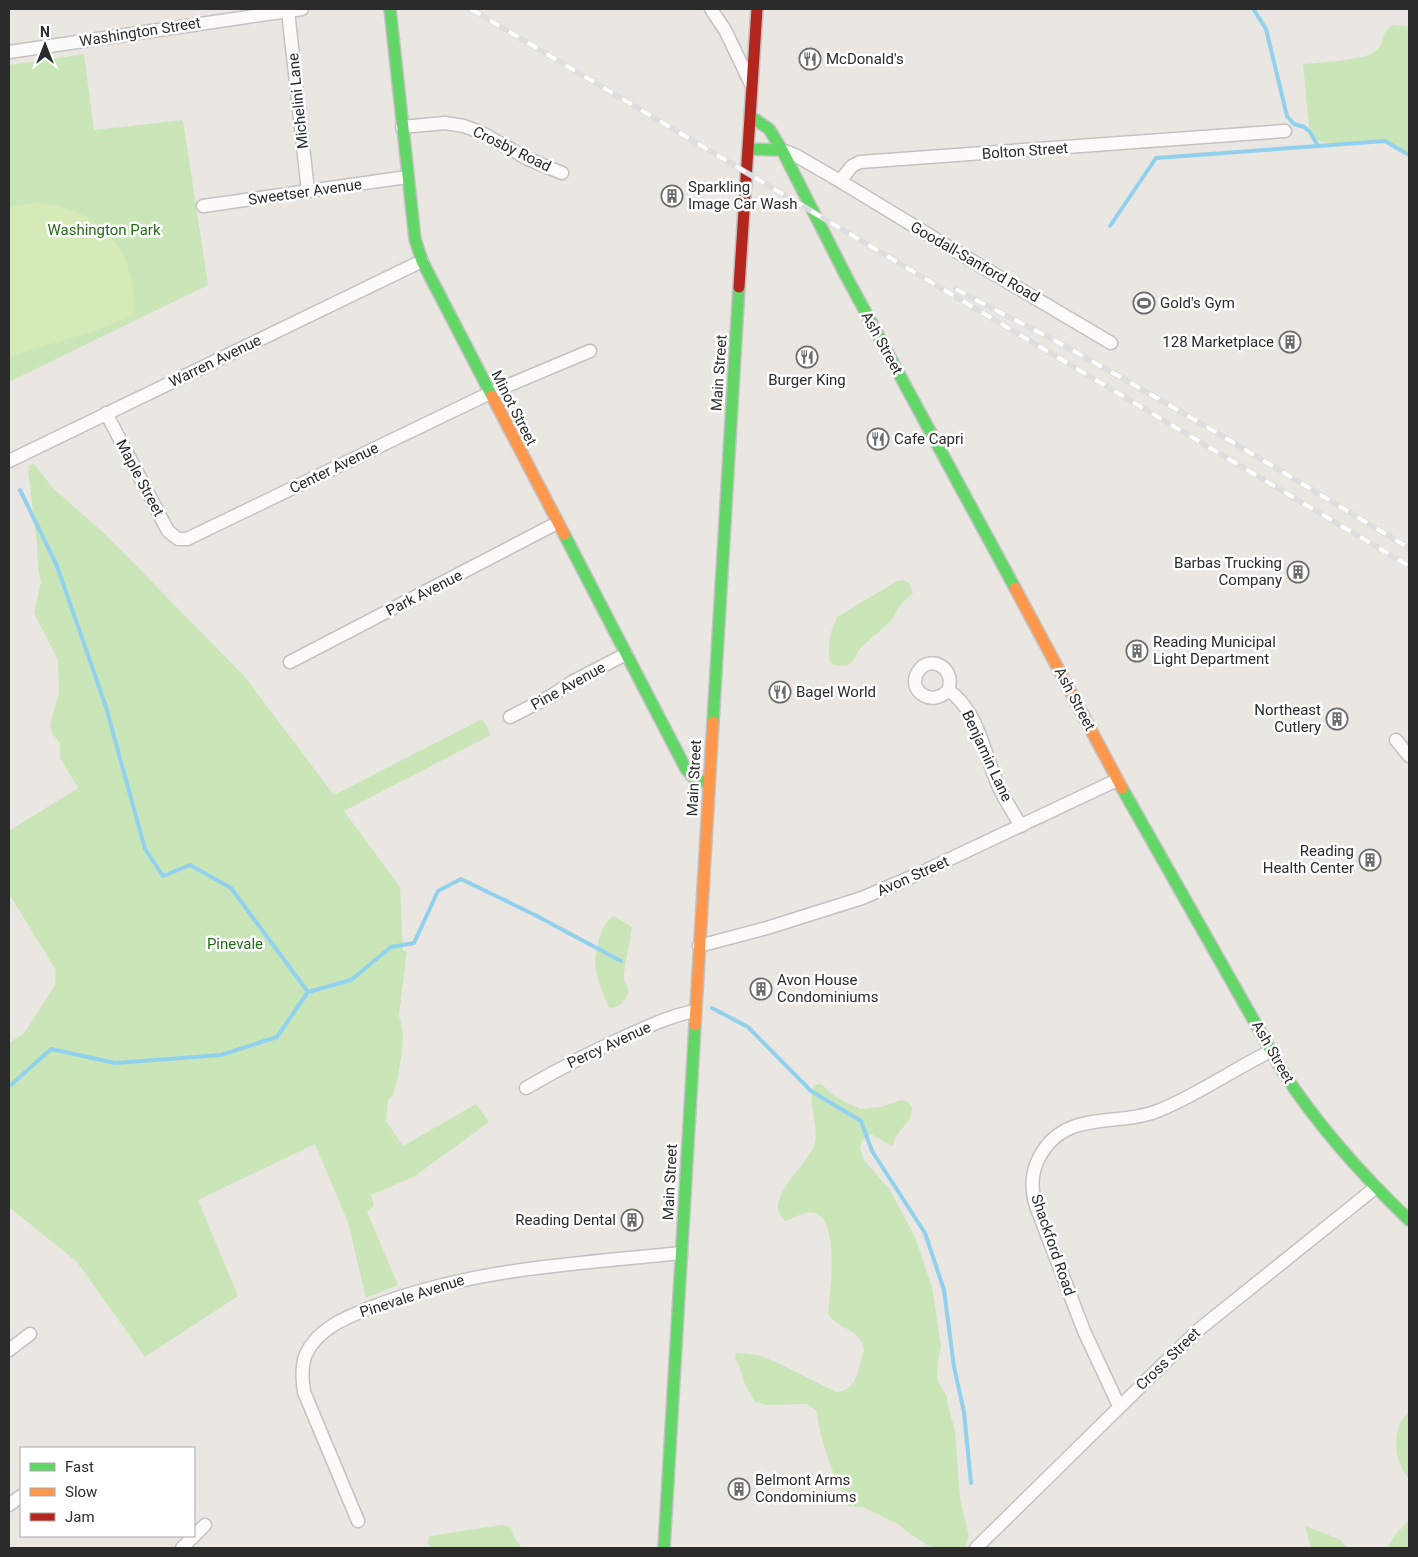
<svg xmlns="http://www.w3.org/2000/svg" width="1418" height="1557" viewBox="0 0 1418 1557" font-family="Roboto,sans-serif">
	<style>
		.green { fill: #cae6b9 }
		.pitch { fill: #d5eab7 }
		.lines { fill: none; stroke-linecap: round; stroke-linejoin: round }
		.stream { stroke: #92d1ed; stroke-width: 4 }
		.street-casing { stroke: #c3c2c2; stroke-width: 15 }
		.fast-casing { stroke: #c3c2c2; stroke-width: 14 }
		.slow-casing { stroke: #c3c2c2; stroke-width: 14 }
		.jam-casing { stroke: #c3c2c2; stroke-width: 14 }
		.street { stroke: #fcfbfa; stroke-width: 12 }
		.fast { stroke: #63d668; stroke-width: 11 }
		.slow { stroke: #ff974d; stroke-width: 11 }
		.jam { stroke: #b3261e; stroke-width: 11 }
		.rail-casing { stroke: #dededf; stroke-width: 5.5 }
		.rail { stroke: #fff; stroke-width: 4; stroke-dasharray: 11; stroke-linecap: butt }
		.labels { text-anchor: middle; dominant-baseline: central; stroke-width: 5; stroke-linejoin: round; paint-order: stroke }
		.street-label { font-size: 15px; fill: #2b2b2b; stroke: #fff }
		.poi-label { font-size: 15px; fill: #2b2b2b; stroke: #fff; text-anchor: start }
		.park-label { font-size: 15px; fill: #256c18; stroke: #fff }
	</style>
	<rect width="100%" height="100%" fill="#eae6e1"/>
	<g class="green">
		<path d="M1393,25L1409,27V155L1386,141C1364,145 1331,146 1310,138L1303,64C1318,63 1367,60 1376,51C1385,43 1381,31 1393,25Z"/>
		<path d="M84,54L94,130L183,120L208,285L9,382V65Z"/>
		<path d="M33,463L53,488L106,535L245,677L334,795L482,719L491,735L344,811L400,887L403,951H407L399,1015L403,1033L402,1053L396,1085L393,1095L388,1100L386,1121L403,1146L476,1104L489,1122L415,1176L371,1195L374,1206L367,1212L398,1285L366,1298L348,1222L315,1144L198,1200L238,1296L145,1357L77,1262L9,1207V1043L23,1034L29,1026L55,985L56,970L9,894V831L78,788L60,758V743L52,733L50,725L59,693L58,660L34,613L41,582L38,568L37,544L28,471L30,469L28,467Z"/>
		<path d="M903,580L909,583L913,593L901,604L891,621L860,648L853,661L847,666L833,665L829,659V645L831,632L837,617L897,581Z"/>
		<path d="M614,916L632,927L624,972V980L629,991C625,1001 621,1008 609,1008C604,995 598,983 596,970C593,957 601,921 614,916Z"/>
		<path d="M821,1084L833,1095L845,1102L861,1109L881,1107L901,1100L908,1102L912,1107C912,1121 904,1125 897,1135C895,1138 894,1142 892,1146L871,1134L862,1140L860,1148L864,1160L890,1190L915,1237L932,1287L941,1346L938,1361L937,1379L947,1397V1402L955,1431L960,1498L969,1537L965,1548H941L929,1546L910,1534L898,1524L863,1507L849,1506C833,1478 821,1442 816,1410L807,1404L766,1405L755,1402L744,1382L739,1365L735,1358L736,1353L758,1355L776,1362L836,1392C858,1392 858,1366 864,1350C862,1329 837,1329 828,1314C830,1295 841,1213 811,1212C804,1212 792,1219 785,1221C761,1200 807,1166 814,1146C821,1128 806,1104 814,1085Z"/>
		<path d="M1409,1410V1479C1396,1464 1393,1441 1400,1423C1403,1418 1407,1415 1409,1410Z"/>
		<path d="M1409,1520V1548H1387L1395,1535Z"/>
		<path d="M502,1525L510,1527L516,1540L522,1548H431L427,1542L430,1536Z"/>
		<path d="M1305,1526L1339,1539L1348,1548H1311Z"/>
	</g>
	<path class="pitch" d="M41,203C101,209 140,255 133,316L88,333L11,356L9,355V207L24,204Z"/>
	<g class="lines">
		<g class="stream">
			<path d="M1254,10L1266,29L1287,116L1294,124L1304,127L1310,132L1318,146"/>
			<path d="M1110,226L1156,158L1385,141L1409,155"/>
			<path d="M20,490L57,566L106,707L145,849L163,876L190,865L231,888L308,992L351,980L391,947L414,943L438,891L461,879L535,915L621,961"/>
			<path d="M712,1008L748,1027L811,1091L861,1121L872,1151L925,1233L944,1290L954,1367L964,1412L971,1483"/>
			<path d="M9,1085L12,1084L51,1049L115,1063L221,1055L277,1037L308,992"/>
		</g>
		<g class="street-casing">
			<g id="street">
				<path d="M711,9L725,30L751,84"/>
				<path d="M288,11L308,191"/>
				<path d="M9,52L302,9"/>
				<path d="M402,127L445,123L464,126L482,133L528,159L562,173"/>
				<path d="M782,150L795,155L840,181L852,166L860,162L1285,131"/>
				<path d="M840,181L952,249L1111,343"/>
				<path d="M203,206L407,177"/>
				<path d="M106,413L168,531L178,539H187L490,393L590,351"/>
				<path d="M9,461L422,261"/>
				<path d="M290,662L557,523"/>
				<path d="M948,690C957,668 929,653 918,672C906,691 933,708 948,690C978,710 984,753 998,785C1004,799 1013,812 1021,826"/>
				<path d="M510,717L551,696L572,682L626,654"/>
				<path d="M1396,740L1409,756"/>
				<path d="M699,946L767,928L862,898L916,875L1117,780"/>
				<path d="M526,1088C557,1070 589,1053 622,1038C647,1027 669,1016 695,1011"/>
				<path d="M9,1350L30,1334"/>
				<path d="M1119,1406L1084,1331L1036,1206C1031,1190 1031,1173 1039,1158C1064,1108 1117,1128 1160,1110C1199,1094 1234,1069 1271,1051"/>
				<path d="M9,1505L21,1496"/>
				<path d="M358,1521L304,1392C302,1379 301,1366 306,1354C318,1328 347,1317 372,1307C472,1268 576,1264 681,1253"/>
				<path d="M182,1548L205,1525"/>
				<path d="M976,1548L1197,1331L1375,1188"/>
			</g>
		</g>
		<g class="fast-casing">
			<g id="fast">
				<path d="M390,9L415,239L422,261L492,396"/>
				<path d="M750,116L769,129L782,150L846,276L1015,588"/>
				<path d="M748,149L782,150"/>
				<path d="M564,534L686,769L694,778L709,784"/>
				<path d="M713,722L739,287"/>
				<path d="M1122,788L1283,1072C1319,1127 1362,1175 1409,1220"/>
				<path d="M664,1548L695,1025"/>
			</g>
		</g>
		<g class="slow-casing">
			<g id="slow">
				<path d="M492,396L564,534"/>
				<path d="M1015,588L1122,788"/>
				<path d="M695,1025L713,722"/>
			</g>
		</g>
		<g class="jam-casing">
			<path id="jam" d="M739,287L757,9"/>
		</g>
		<use href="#street" class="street"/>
		<use href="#fast" class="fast"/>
		<use href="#slow" class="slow"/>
		<use href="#jam" class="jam"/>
		<g class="rail-casing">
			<g id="rail">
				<path d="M471,9L1409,566"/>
				<path d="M956,289C993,310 1033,328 1070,349C1185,412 1297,481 1409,548"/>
			</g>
		</g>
		<use href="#rail" class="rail"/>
	</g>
	<defs>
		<g id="restaurant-ring" transform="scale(1.125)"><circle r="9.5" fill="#fff" stroke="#6e6c6b" stroke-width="1.5"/><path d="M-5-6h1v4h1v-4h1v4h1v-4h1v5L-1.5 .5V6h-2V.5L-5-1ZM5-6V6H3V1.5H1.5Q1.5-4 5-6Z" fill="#6e6c6b"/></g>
		<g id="building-ring" transform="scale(1.125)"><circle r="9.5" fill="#fff" stroke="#6e6c6b" stroke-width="1.5"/><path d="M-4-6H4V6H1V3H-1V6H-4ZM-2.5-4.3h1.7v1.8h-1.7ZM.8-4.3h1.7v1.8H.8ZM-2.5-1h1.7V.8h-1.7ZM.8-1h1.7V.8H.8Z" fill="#6e6c6b"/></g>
		<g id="stadium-ring" transform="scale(1.125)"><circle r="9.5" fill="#fff" stroke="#6e6c6b" stroke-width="1.5"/><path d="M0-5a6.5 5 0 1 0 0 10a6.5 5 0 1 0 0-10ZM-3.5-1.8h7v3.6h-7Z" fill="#6e6c6b"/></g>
	</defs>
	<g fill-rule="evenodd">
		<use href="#restaurant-ring" x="810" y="59"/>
		<use href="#building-ring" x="672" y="196"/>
		<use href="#stadium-ring" x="1144" y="303"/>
		<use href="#building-ring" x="1290" y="342"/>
		<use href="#restaurant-ring" x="807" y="357"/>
		<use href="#restaurant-ring" x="878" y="439"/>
		<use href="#building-ring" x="1298" y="572"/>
		<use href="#building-ring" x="1137" y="651"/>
		<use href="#restaurant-ring" x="780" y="692"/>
		<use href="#building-ring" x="1337" y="719"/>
		<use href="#building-ring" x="1370" y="860"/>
		<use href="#building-ring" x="761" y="989"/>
		<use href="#building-ring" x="632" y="1220"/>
		<use href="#building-ring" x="739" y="1489"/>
	</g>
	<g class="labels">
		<g class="street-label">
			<text transform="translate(140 32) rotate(-9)">Washington Street</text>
			<text transform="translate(298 101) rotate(-96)">Michelini Lane</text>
			<text transform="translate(512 149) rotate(26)">Crosby Road</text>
			<text transform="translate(1025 151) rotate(-4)">Bolton Street</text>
			<text transform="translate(305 192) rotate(-8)">Sweetser Avenue</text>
			<text transform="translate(975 262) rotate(30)">Goodall-Sanford Road</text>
			<text transform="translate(882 343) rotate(61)">Ash Street</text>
			<text transform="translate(215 361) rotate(-26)">Warren Avenue</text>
			<text transform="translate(719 373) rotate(-86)">Main Street</text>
			<text transform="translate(514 408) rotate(63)">Minot Street</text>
			<text transform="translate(334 468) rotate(-26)">Center Avenue</text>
			<text transform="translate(140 478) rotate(62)">Maple Street</text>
			<text transform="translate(424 593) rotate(-27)">Park Avenue</text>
			<text transform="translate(568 686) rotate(-29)">Pine Avenue</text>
			<text transform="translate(1075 699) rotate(62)">Ash Street</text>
			<text transform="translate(987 756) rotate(65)">Benjamin Lane</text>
			<text transform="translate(694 778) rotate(-87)">Main Street</text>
			<text transform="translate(913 876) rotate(-24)">Avon Street</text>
			<text transform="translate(609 1045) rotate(-25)">Percy Avenue</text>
			<text transform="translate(1273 1052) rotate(60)">Ash Street</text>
			<text transform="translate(670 1182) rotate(-87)">Main Street</text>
			<text transform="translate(1053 1245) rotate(71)">Shackford Road</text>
			<text transform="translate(412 1296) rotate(-18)">Pinevale Avenue</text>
			<text transform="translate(1168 1359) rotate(-44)">Cross Street</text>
		</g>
		<g class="poi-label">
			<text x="826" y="59">McDonald's</text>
			<text x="688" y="187">Sparkling<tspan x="688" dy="17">Image Car Wash</tspan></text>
			<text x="1160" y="303">Gold's Gym</text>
			<text x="1274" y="342" text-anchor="end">128 Marketplace</text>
			<text x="807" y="380" text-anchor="middle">Burger King</text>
			<text x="894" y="439">Cafe Capri</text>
			<text x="1282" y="563" text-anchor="end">Barbas Trucking<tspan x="1282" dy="17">Company</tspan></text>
			<text x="1153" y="642">Reading Municipal<tspan x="1153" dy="17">Light Department</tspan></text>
			<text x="796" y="692">Bagel World</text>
			<text x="1321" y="710" text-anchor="end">Northeast<tspan x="1321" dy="17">Cutlery</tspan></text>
			<text x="1354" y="851" text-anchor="end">Reading<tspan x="1354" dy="17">Health Center</tspan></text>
			<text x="777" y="980">Avon House<tspan x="777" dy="17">Condominiums</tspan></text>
			<text x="616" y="1220" text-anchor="end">Reading Dental</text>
			<text x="755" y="1480">Belmont Arms<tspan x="755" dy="17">Condominiums</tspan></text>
		</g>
		<g class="park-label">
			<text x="104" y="230">Washington Park</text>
			<text x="235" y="944">Pinevale</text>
		</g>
	</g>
	<rect width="1418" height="1557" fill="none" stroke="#2b2b2b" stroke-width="20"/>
	<rect x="20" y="1447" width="175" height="90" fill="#ffffff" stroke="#aaaaaa"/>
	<rect x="30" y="1463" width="25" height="8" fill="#63d668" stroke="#aaaaaa"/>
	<text x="65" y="1472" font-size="15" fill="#2b2b2b">Fast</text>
	<rect x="30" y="1488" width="25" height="8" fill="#ff974d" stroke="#aaaaaa"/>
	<text x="65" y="1497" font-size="15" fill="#2b2b2b">Slow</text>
	<rect x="30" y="1513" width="25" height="8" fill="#b3261e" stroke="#aaaaaa"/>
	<text x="65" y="1522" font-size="15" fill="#2b2b2b">Jam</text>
	<g transform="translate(45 45)" stroke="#ffffff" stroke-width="4" paint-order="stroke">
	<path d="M0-4L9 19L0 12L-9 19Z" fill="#2b2b2b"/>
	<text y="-8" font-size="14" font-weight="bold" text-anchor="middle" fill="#2b2b2b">N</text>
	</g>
</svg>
